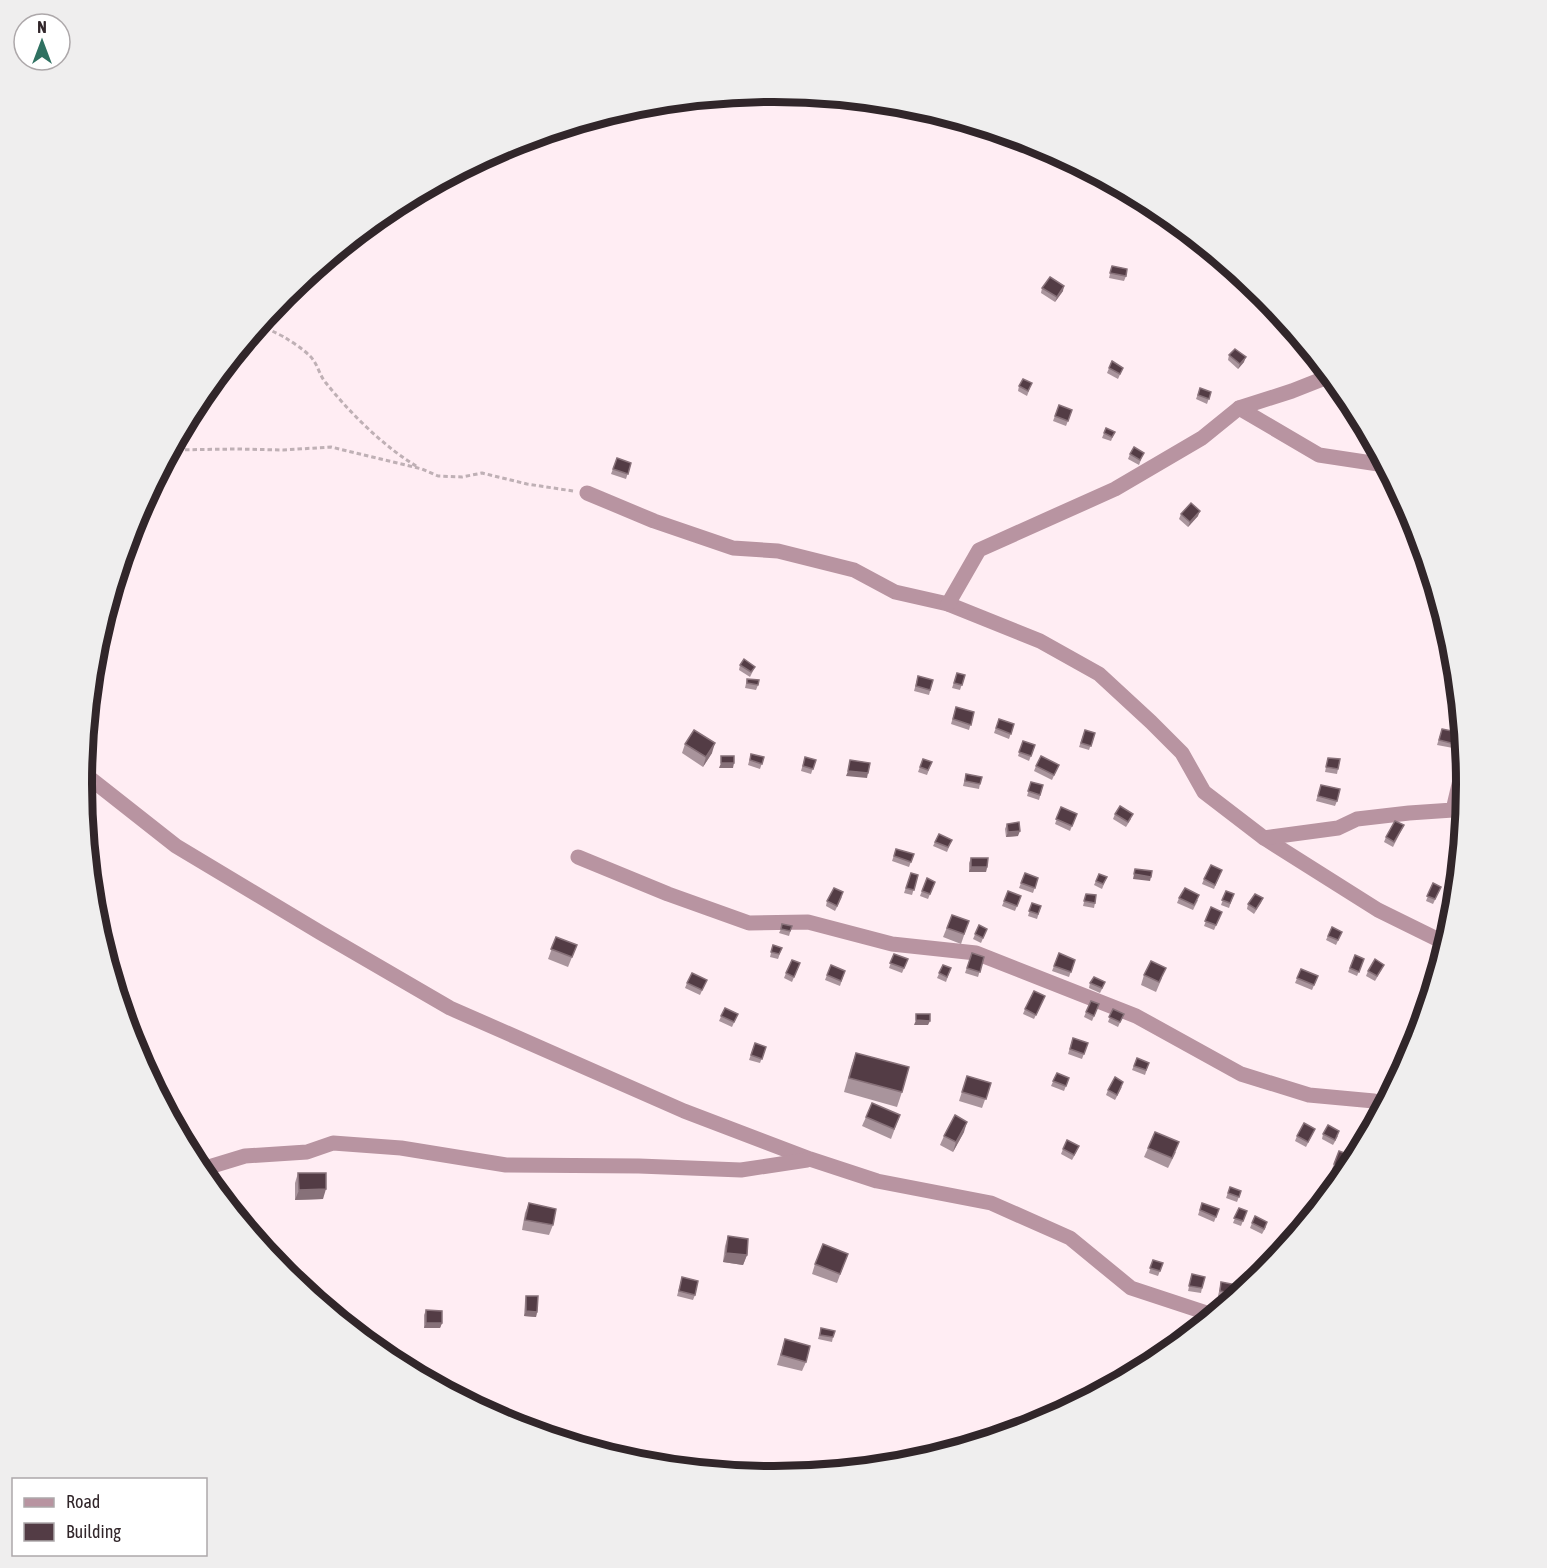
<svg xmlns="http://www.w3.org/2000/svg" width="1547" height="1568" viewBox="0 0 1547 1568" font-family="'Asap Condensed',sans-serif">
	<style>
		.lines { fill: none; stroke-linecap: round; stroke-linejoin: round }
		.path { stroke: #bfb0b5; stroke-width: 3; stroke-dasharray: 4.5 3; stroke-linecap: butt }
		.minor { stroke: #b894a1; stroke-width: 15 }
		.wall { fill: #a9949c }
		.shaded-wall { fill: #877179 }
		.building { fill: #533c45; stroke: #877179; stroke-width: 1.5 }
		.rim { fill: none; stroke: #31262a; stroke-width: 8 }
	</style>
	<rect width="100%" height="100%" fill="#ffedf3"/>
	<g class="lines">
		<g class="path">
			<path d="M261,322C267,330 275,332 284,337C292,342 303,349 310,356C318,364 319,375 326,383C349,412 385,448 418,467"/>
			<path d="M170,450L237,449L283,450L331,447L422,469L438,476L462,477L482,473L527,484L573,491"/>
		</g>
		<g class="minor">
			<path d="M1239,408L1319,455L1385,465"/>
			<path d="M587,493L654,521L733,548L778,551L854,570L895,592L948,604L1040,641L1099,674L1151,722L1182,753L1204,792L1264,838L1378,910L1445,943"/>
			<path d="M948,604L979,550L1115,489L1202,438L1239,408L1292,391L1330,376"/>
			<path d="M82,772L176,846L321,933L450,1008L684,1111L810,1159L877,1181L991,1203L1070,1238L1131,1288L1213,1315"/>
			<path d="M1264,838L1338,828L1357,819L1409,813L1453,810L1464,763"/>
			<path d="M578,857L668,894L749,923L808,922L892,944L976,953L1136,1016L1241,1074L1309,1095L1374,1101L1384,1105"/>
			<path d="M199,1170L245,1156L307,1152L333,1143L401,1148L506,1165L639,1166L741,1170L807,1160"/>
		</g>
	</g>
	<g class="wall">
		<path d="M1112,266L1126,276L1124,281L1109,278Z"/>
		<path d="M1042,288L1063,291L1055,302L1041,293Z"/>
		<path d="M1229,355L1244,362L1238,369L1228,360Z"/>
		<path d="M1109,368H1123L1118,379L1107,373Z"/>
		<path d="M1019,386L1030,388L1027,396L1018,391Z"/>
		<path d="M1200,388L1211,392L1207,404L1196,399Z"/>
		<path d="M1059,405L1072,410L1066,426L1053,421Z"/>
		<path d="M1106,428L1115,432L1111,441L1102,438Z"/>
		<path d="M1130,454L1142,457L1139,465L1128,459Z"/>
		<path d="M617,458L631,463L626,479L611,474Z"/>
		<path d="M1181,514L1198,516L1188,527L1179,519Z"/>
		<path d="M740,665L755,667L750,677L739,670Z"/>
		<path d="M957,673L965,675L960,690L952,688Z"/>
		<path d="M918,676L933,680L929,695L914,691Z"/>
		<path d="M747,679L758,685L756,690L745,688Z"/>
		<path d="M956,707L974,712L969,730L951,724Z"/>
		<path d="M999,719L1014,724L1009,739L994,733Z"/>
		<path d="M1442,729L1455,744L1453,748L1437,745Z"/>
		<path d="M1085,730L1095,733L1089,750L1079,747Z"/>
		<path d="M1023,741L1035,745L1029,761L1018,756Z"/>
		<path d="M685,744L712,753L703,767L682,753Z"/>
		<path d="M751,754L764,757L760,769L748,765Z"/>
		<path d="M805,757L816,760L811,774L801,771Z"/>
		<path d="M1328,758L1338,769L1337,774L1325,772Z"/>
		<path d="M923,759L932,762L927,775L918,772Z"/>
		<path d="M1059,765L1052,780L1034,771L1036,766Z"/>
		<path d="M966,774L980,784L979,789L963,786Z"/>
		<path d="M1031,782L1043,785L1039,800L1027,796Z"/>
		<path d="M1321,785L1337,801L1335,806L1316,801Z"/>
		<path d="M1061,807L1077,814L1070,831L1055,824Z"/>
		<path d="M1115,814L1131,819L1126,827L1113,819Z"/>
		<path d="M1007,824L1018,836L1006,837L1005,829Z"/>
		<path d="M1404,825L1393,847L1384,842L1386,837Z"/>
		<path d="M939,834L952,840L947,852L933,846Z"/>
		<path d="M896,849L914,854L909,867L892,861Z"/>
		<path d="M971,858L987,867L986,872H969V863Z"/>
		<path d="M1222,870L1214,889L1202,884L1204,879Z"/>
		<path d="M911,873L918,875L912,895L904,893Z"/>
		<path d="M1025,873L1038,878L1033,893L1019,888Z"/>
		<path d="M1099,874L1107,877L1102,889L1094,885Z"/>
		<path d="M927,878L935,882L928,899L920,896Z"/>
		<path d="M1433,883L1441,887L1433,904L1426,901Z"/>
		<path d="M1008,891L1021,896L1015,911L1002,906Z"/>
		<path d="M1226,891L1234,894L1229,908L1221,905Z"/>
		<path d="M1086,894L1095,903L1094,908L1083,906Z"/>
		<path d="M842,897L835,911L826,906L827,901Z"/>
		<path d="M1179,898L1198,900L1193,910L1177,903Z"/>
		<path d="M1263,898L1261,903L1254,914L1247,909L1248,904Z"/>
		<path d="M1032,903L1041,906L1037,919L1028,916Z"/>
		<path d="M1211,907L1222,912L1214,930L1204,926Z"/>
		<path d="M952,915L969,921L961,944L943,937Z"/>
		<path d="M979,925L987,929L981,943L973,939Z"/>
		<path d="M792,926L789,936L779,933L781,929Z"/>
		<path d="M1332,927L1342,932L1336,945L1326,940Z"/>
		<path d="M556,937L577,945L568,967L548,959Z"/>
		<path d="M773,945L782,948L778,959L770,957Z"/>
		<path d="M972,953L984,957L978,977L965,973Z"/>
		<path d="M1059,953L1075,960L1069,977L1052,971Z"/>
		<path d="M894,954L908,959L902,973L889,968Z"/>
		<path d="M1355,955L1364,959L1357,976L1348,972Z"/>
		<path d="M800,963L792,982L784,978L786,973Z"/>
		<path d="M831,965L845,971L840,986L825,980Z"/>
		<path d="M943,965L951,968L946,982L937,978Z"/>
		<path d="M1301,969L1318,976L1312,990L1295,983Z"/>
		<path d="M1382,969L1375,981L1366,976L1368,971Z"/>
		<path d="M1144,975L1162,978L1156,992L1141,985Z"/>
		<path d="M707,980L700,995L685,988L687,983Z"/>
		<path d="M1090,983L1103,987L1100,993L1089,988Z"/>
		<path d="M1045,996L1034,1019L1023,1014L1025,1009Z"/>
		<path d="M725,1008L738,1014L732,1027L719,1021Z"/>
		<path d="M1097,1009L1092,1021L1084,1017L1086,1012Z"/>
		<path d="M1113,1009L1124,1014L1118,1027L1108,1022Z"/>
		<path d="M1073,1038L1088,1043L1082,1059L1068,1054Z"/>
		<path d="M755,1043L766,1047L760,1063L749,1060Z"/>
		<path d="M856,1053L902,1092L897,1107L844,1092L851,1067Z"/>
		<path d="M1137,1058L1149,1063L1145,1075L1132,1070Z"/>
		<path d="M1057,1073L1069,1078L1064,1091L1051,1086Z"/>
		<path d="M967,1076L991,1083L982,1108L959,1101Z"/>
		<path d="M1122,1087L1115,1100L1106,1095L1108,1090Z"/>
		<path d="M900,1115L891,1139L862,1126L866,1117Z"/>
		<path d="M1315,1129L1306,1147L1295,1141L1297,1136Z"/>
		<path d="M964,1132L953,1152L940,1145L944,1136Z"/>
		<path d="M1323,1134L1338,1136L1333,1145L1322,1139Z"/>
		<path d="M1148,1148L1176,1152L1168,1168L1144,1157Z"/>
		<path d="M1063,1149L1077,1151L1072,1160L1061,1154Z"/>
		<path d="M1339,1151L1349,1169L1345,1174L1332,1169Z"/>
		<path d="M298,1173L323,1199L295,1200V1183Z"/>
		<path d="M1230,1187L1241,1191L1237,1202L1226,1198Z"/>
		<path d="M529,1203L553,1225L549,1235L522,1230L525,1213Z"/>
		<path d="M1202,1203L1219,1209L1214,1222L1198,1215Z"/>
		<path d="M1239,1208L1247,1211L1241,1226L1233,1223Z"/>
		<path d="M1252,1223L1266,1227L1262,1234L1250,1228Z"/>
		<path d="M728,1236L747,1255L743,1265L723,1262L725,1246Z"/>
		<path d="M848,1254L837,1283L812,1274L815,1264Z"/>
		<path d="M1153,1260L1163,1263L1158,1276L1149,1273Z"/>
		<path d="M1192,1274L1202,1288L1201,1293L1188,1291Z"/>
		<path d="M682,1277L695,1295L693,1300L677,1296Z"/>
		<path d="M1221,1282L1235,1294L1233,1299L1218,1296Z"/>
		<path d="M526,1296L537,1312L536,1317L524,1316L525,1301Z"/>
		<path d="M426,1310L442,1323L440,1328H424V1315Z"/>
		<path d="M821,1328L833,1337L832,1342L818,1339Z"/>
		<path d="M785,1339L806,1362L802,1371L777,1365Z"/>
	</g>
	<g class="shaded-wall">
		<path d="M1064,286L1063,291L1055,302L1057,297Z"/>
		<path d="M1246,357L1244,362L1238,369L1240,364Z"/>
		<path d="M1200,511L1198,516L1188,527L1190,522Z"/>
		<path d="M715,743L712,753L703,767L706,757Z"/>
		<path d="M721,763H734L733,768H719Z"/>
		<path d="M848,771L868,773L867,778L846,776Z"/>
		<path d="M1020,831L1018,836L1006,837L1008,832Z"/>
		<path d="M971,867H987L986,872H969Z"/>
		<path d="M1134,874L1151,877L1150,881L1133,879Z"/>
		<path d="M916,1020L930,1021L928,1025H914Z"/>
		<path d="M967,1122L964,1132L953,1152L956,1142Z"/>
		<path d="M326,1189L323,1199L295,1200L299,1190Z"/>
		<path d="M726,1253L747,1255L743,1265L723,1262Z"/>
		<path d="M526,1311L537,1312L536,1317L524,1316Z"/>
		<path d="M426,1323H442L440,1328H424Z"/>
	</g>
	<g class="building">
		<path d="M1112,266L1127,269L1126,276L1110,273Z"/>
		<path d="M1050,277L1064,286L1057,297L1042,288Z"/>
		<path d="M1235,349L1246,357L1240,364L1229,355Z"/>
		<path d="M1112,361L1123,368L1120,374L1109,368Z"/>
		<path d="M1023,379L1032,383L1028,391L1019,386Z"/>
		<path d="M1200,388L1211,392L1209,399L1198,395Z"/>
		<path d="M1059,405L1072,410L1068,421L1055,416Z"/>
		<path d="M1106,428L1115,432L1112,437L1104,433Z"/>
		<path d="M1134,447L1144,453L1140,460L1130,454Z"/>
		<path d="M617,458L631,463L628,474L613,469Z"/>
		<path d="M1191,503L1200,511L1190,522L1181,514Z"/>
		<path d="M744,659L755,667L751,672L740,665Z"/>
		<path d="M957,673L965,675L962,685L954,683Z"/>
		<path d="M918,676L933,680L930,690L916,686Z"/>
		<path d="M747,679L759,680L758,685L747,683Z"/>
		<path d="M956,707L974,712L971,725L953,719Z"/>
		<path d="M999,719L1014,724L1011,734L996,728Z"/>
		<path d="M1442,729L1457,732L1455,744L1439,740Z"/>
		<path d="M694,730L715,743L706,757L685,744Z"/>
		<path d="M1085,730L1095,733L1091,746L1081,743Z"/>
		<path d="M1023,741L1035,745L1031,756L1019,752Z"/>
		<path d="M751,754L764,757L762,764L750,760Z"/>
		<rect x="721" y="756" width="13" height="7"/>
		<path d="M1041,756L1059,765L1054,775L1036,766Z"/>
		<path d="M805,757L816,760L813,769L803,766Z"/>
		<path d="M1328,758L1340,759L1338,769L1326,767Z"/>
		<path d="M923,759L932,762L928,770L920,767Z"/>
		<path d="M850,760L870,763L868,773L848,771Z"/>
		<path d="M966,774L982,777L980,784L965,781Z"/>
		<path d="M1031,782L1043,785L1040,795L1028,791Z"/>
		<path d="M1321,785L1340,789L1337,801L1318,796Z"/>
		<path d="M1120,806L1133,814L1128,822L1115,814Z"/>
		<path d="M1061,807L1077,814L1072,826L1056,819Z"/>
		<path d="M1395,821L1404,825L1394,842L1386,837Z"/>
		<path d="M1019,822L1020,831L1008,832L1007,824Z"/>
		<path d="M939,834L952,840L948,847L935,842Z"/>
		<path d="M896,849L914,854L911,862L894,856Z"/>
		<path d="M971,858H988L987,867H971Z"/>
		<path d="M1211,865L1222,870L1215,885L1204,879Z"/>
		<path d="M1135,869L1152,871L1151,877L1134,874Z"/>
		<path d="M911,873L918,875L914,890L906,888Z"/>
		<path d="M1025,873L1038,878L1035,888L1021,883Z"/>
		<path d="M1099,874L1107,877L1103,884L1096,881Z"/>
		<path d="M927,878L935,882L930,894L922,891Z"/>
		<path d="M1433,883L1441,887L1435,899L1427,896Z"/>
		<path d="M834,888L843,892L837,906L827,901Z"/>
		<path d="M1185,888L1199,895L1194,905L1179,898Z"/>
		<path d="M1008,891L1021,896L1017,906L1004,901Z"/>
		<path d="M1226,891L1234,894L1230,903L1222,900Z"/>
		<path d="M1086,894L1096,895L1095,903L1084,901Z"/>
		<path d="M1255,894L1263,898L1256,909L1248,904Z"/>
		<path d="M1032,903L1041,906L1038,914L1029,911Z"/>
		<path d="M1211,907L1222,912L1216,925L1205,921Z"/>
		<path d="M952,915L969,921L964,934L947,928Z"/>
		<path d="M782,924L792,926L790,931L781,929Z"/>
		<path d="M979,925L987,929L983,938L975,934Z"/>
		<path d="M1332,927L1342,932L1338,940L1328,936Z"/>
		<path d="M556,937L577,945L572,957L551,949Z"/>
		<path d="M773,945L782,948L779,954L771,952Z"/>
		<path d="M972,953L984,957L980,972L967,968Z"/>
		<path d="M1059,953L1075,960L1071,972L1054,966Z"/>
		<path d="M894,954L908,959L904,968L890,963Z"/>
		<path d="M1355,955L1364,959L1359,972L1350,968Z"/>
		<path d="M1375,959L1384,965L1377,976L1368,971Z"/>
		<path d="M792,960L800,963L794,977L786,973Z"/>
		<path d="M1151,961L1166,968L1159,982L1144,975Z"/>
		<path d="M831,965L845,971L841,981L827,975Z"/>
		<path d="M943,965L951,968L947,977L939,973Z"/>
		<path d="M1301,969L1318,976L1314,985L1297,978Z"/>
		<path d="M692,973L707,980L702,990L687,983Z"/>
		<path d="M1094,977L1105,982L1102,988L1090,983Z"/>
		<path d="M1034,991L1045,996L1036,1015L1025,1009Z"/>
		<path d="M1091,1001L1099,1004L1094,1016L1086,1012Z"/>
		<path d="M725,1008L738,1014L734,1022L721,1016Z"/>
		<path d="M1113,1009L1124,1014L1120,1022L1109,1017Z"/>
		<path d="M916,1014H930V1021L916,1020Z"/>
		<path d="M1073,1038L1088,1043L1084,1054L1070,1049Z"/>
		<path d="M755,1043L766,1047L762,1059L751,1055Z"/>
		<path d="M856,1053L909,1067L902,1092L849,1078Z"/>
		<path d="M1137,1058L1149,1063L1146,1070L1134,1066Z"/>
		<path d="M1057,1073L1069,1078L1066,1086L1053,1081Z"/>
		<path d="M967,1076L991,1083L986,1099L962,1092Z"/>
		<path d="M1115,1077L1123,1082L1117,1095L1108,1090Z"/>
		<path d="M872,1103L900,1115L894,1129L866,1117Z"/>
		<path d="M955,1115L967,1122L956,1142L944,1136Z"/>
		<path d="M1304,1123L1315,1129L1308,1142L1297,1136Z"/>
		<path d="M1328,1125L1339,1131L1335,1140L1323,1134Z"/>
		<path d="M1155,1132L1179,1142L1172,1158L1148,1148Z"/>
		<path d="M1067,1140L1079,1146L1074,1155L1063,1149Z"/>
		<path d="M1339,1151L1355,1157L1349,1170L1334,1164Z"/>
		<path d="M298,1173H326V1189L299,1190Z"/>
		<path d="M1230,1187L1241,1191L1239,1197L1228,1193Z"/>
		<path d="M529,1203L556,1209L553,1225L525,1220Z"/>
		<path d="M1202,1203L1219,1209L1216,1217L1200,1210Z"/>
		<path d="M1239,1208L1247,1211L1243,1221L1234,1218Z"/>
		<path d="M1255,1216L1267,1222L1264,1229L1252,1223Z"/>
		<path d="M728,1236L748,1239L747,1255L726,1253Z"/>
		<path d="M823,1244L848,1254L840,1274L815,1264Z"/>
		<path d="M1153,1260L1163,1263L1160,1271L1150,1268Z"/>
		<path d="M1192,1274L1205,1277L1202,1288L1189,1286Z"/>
		<path d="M682,1277L698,1281L695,1295L679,1291Z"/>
		<path d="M1221,1282L1237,1285L1235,1294L1220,1291Z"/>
		<path d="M526,1296H538L537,1312L526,1311Z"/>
		<path d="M426,1310L442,1311V1323H426Z"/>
		<path d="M1193,1320L1203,1323L1189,1335Z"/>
		<path d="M821,1328L835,1331L833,1337L820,1335Z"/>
		<path d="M785,1339L810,1346L806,1362L781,1355Z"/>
	</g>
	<path d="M0 0H1547V1568H0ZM92 784a682 682 0 1 1 1364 0a682 682 0 1 1-1364 0Z" fill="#efeeee" fill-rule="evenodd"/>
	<path class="rim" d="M92 784a682 682 0 1 1 1364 0a682 682 0 1 1-1364 0Z"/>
	<rect x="12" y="1478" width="195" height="78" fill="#ffffff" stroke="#ada8aa" stroke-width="1.5"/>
	<rect x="24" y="1498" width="30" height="9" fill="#b894a1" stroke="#ada8aa" stroke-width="1.5"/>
	<text x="66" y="1508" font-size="18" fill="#31262a">Road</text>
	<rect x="24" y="1523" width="30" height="18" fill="#533c45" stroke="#ada8aa" stroke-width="1.5"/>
	<text x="66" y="1538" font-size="18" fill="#31262a">Building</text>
	<g transform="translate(42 42)"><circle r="28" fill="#ffffff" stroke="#ada8aa" stroke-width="1.5"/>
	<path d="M0-4.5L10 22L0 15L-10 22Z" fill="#2f7161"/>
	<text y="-9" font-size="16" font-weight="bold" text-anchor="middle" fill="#31262a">N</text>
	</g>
</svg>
